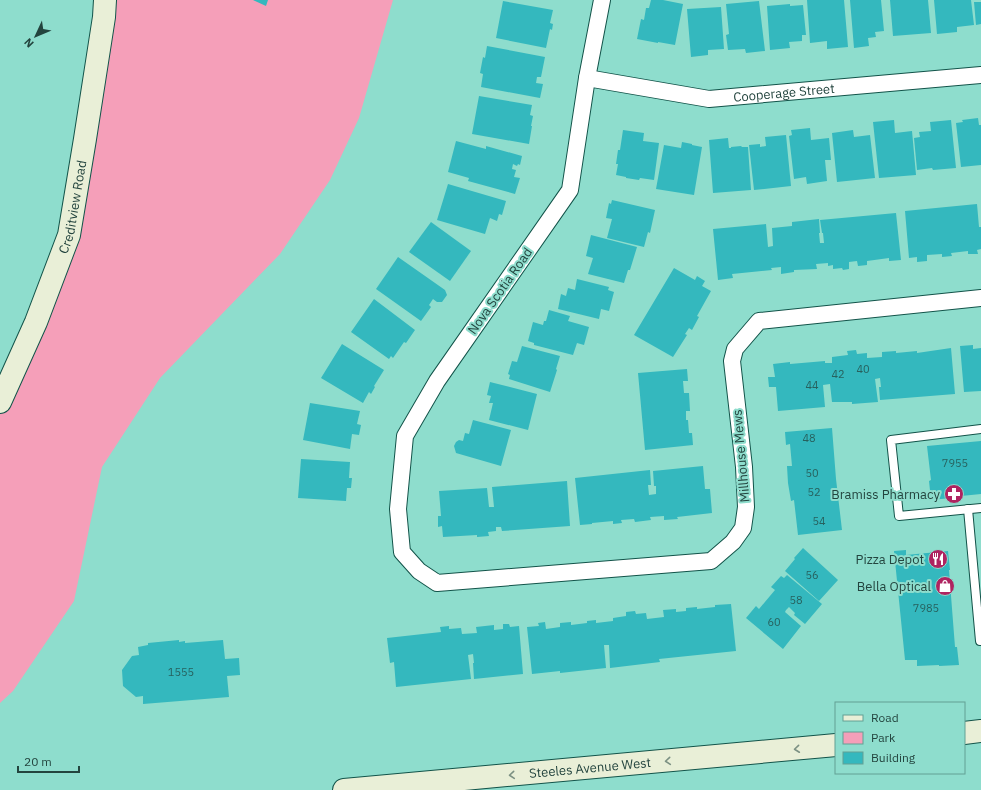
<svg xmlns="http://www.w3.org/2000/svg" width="981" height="790" viewBox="0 0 981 790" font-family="'IBM Plex Sans',sans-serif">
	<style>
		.green { fill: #f59fb9 }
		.building { fill: #34b8be }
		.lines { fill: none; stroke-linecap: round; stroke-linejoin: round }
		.lane-casing { stroke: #125349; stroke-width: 10 }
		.street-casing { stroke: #125349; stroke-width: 18 }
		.secondary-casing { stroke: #125349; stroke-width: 24 }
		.lane { stroke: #fff; stroke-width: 8 }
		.street { stroke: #fff; stroke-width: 16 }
		.secondary { stroke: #e9efd7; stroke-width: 22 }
		.oneway { stroke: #7c9183 }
		.labels { text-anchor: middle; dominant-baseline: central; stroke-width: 4; stroke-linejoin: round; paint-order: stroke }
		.number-label { font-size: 11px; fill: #27615e }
		.street-label { font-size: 13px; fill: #23443e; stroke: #8eddcd }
		.poi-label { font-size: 13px; fill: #23443e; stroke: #8eddcd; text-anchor: end }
	</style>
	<rect width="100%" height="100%" fill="#8eddcd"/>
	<path class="green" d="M114,0H393L359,118L330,180L280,254L160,378L102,467L74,601L13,691L0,703V411L42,334Z"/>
	<g class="building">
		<path d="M253,0H268L266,6Z"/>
		<path d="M651,0H663L683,4L675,45L658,42V43L637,39L641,19L644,20L646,8H649Z"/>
		<path d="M807,0H844L848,47L827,49V41L810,43Z"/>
		<path d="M850,0H881L884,31L875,32L876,37L868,38L869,46L854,48Z"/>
		<path d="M890,0H928L931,33L893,36Z"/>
		<path d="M934,0H971L974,25L957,27V32L937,34Z"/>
		<path d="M503,1L553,10L550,23L553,24L552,30L550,29L546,48L496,38Z"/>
		<path d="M759,1L765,51L746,53L745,49L728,50L726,35L729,34L726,4Z"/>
		<path d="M974,2H981V24L976,25Z"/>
		<path d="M790,4V6L803,5L806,35H802V41L789,42L790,48L770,50L767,6Z"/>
		<path d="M721,7L724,49L708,50V55L691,57L687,9Z"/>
		<path d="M487,46L545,57L541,77H537L536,83L543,84L540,98L481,87L483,74L480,73L483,57L485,58Z"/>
		<path d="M479,96L532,105L530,115L533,116L531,126H532L529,144L472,134Z"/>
		<path d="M978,118L979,125H981V165L961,167L956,123L963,122L962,120Z"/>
		<path d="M894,120L895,133L912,131L916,175L879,178L873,122Z"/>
		<path d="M951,120L956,168L933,170L932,168L917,170L914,138L920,137L919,132L931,131L930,122Z"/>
		<path d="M810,128L811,140L829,138L831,160H825L827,181L807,184L806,177L794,179L789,136L792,135L791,130Z"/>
		<path d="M623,130L644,133L643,141L659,143L654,180L640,178L639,180L626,178V177L616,175L618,164H616L618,150H620Z"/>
		<path d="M853,130L854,137L870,135L875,178L837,182L832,133Z"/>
		<path d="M786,135L791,186L754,190L749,145L760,144V147L766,146L765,137Z"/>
		<path d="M728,138L729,148H731V147L741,146L742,147H748L751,190L713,193L709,140Z"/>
		<path d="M456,141L486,149V146L522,156L520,165L518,164L517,166L513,164L512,169L516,170L514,177L520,178L515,194L468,181L469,178L448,172Z"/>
		<path d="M682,142L692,144V145L702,147L694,195L656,189L664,145L681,148Z"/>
		<path d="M448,184L506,201L502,215L499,214L497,221L490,218L485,234L437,220Z"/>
		<path d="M612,200L655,210L650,233L648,232L644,247L607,238L612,219L606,218L609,203L611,204Z"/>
		<path d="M977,204L979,227H981V249L977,250L978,254H968V251L951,253L952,256L942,257V254L927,255V261L917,262V257L909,258L905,211Z"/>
		<path d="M896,213L901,260L889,261V258L867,261V265L858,266L857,261L849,262V269L843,270L842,268L833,269V265L828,266V263L816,264L817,269L794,270V272L781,274V267L771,268L772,270L732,274L733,278L718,280L713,229L766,224L768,247L773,246L772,228L792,226V222L819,219L820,233H819L820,243H824L823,233H822L820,220Z"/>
		<path d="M431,222L471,251L450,281L409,252Z"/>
		<path d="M591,235L637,247L630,270H628L624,283L588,274L593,258L586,256Z"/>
		<path d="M398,257L445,290L447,295L442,302H437L433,299L429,305L431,307L421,321L376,289Z"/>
		<path d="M674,268L695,280L697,276L705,281L702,286L711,291L697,316L699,317L692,330L689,328L685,334L687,335L673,357L634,335Z"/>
		<path d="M577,279L609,287L608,290L614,292L609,311L601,309L599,319L558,309L561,294L566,296L568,288L575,290Z"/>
		<path d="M374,299L415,330L406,343L404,342L393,358L391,356L389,359L351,332Z"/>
		<path d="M549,310L570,316L568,321L589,327L584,345L577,343L573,355L534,345V343L528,341L533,322L543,325L544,321H546Z"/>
		<path d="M342,344L384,370L374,386L375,387L371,394L369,392L363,403L321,378Z"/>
		<path d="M973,345V349L981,348V391L964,392L960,346Z"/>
		<path d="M522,346L560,356L556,369L557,370L550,392L509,379L510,375L508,374L512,361L517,362Z"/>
		<path d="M951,348L955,394L880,400L879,387H881L880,378L875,379L878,402L852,404V402H832L830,384L823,385L825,407L778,411L776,387H769L768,377H775L773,364L790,362V364L825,361V363H832V357L848,355L847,351L856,350L857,354L867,353V358L882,357V352L896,351V353L917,351V353Z"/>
		<path d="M687,369L688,381H683L684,393H689L690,411H686V420H688L689,433H692L693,445L645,450L638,373Z"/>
		<path d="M490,382L537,394L528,430L489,420L493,403H489L491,396L487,395Z"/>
		<path d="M310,403L360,411L357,424L361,425L359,435L352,434L350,449L303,440Z"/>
		<path d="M473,420L511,430L501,466L456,453L454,446L456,442L459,440L463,441L465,433L469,434Z"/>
		<path d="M832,428L836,479L842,530L798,535L794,500L791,501L788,483L787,466H792L790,444L786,445L785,432Z"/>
		<path d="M981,441V494L951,497V498L931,500L929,481L931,480L927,446Z"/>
		<path d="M301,459L350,462L349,478H352L351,488H347L346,501L298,498Z"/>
		<path d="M703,466L705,489H710L712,513L677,517L678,519L664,520V516L650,517L651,520L635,522L634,519L621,520L622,523L613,524V521L592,523V524L580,525L575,478L650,470L651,485H648L649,495L656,494V486H654L653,471Z"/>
		<path d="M567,481L570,526L502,531L501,527H496V531L488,532L489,536L477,537V535L443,537L442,526L438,527V516H441L439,491L487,488L489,507H494L492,487Z"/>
		<path d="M803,548L838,580L819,601L785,571L795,559L794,558Z"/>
		<path d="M906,550V555L948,551L950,570H949L955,647H957L959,665L939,666V665L917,666V660H905L894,551Z"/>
		<path d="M787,575L822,604L805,624L794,615L795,613L789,607L786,610L785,612L801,626L783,649L746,618L756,606L759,609L775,590L771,587L781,576L784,578Z"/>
		<path d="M731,604L736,651L659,659L660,662L610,668L609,645H604L606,668L560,673V671L532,674L527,627L539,626L538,623L545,622L546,629L560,627V623L571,622V625L587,623V621L596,620V623L613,621V618L626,616V612L635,611L636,614L646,613L647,619L664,617L663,610L676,609V612L686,611V608L697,607V609L715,607V605Z"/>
		<path d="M503,624H509L510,627L519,626L523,674L474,679L473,663H474L473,654L468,655L471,679L396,687L394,662L390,663L387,638L441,632L440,627L449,626V629L461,628L462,634L477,633L476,627L494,625V630L503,629Z"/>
		<path d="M179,640V642L185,641V643L223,640L225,659L239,658L240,675L227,676L229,697L143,704V696L136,697L123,686L122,670L132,656L139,655L138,647L148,645V643Z"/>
	</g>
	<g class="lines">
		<g class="lane-casing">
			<g id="lane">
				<path d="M981,429L891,440L899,516L981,508"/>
				<path d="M968,509L980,641H981"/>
			</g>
		</g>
		<g class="street-casing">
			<g id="street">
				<path d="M602,0L587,78L570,190L437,381L405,436L398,509L402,552L419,571L437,583L711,561L733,542L743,528L746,507L744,467L732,361L735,349L759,321L981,298"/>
				<path id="s1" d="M587,78L709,99L981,75"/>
			</g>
		</g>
		<g class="secondary-casing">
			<g id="secondary">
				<path id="s2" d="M0,402L36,322L69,235L85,139L104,17L105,0"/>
				<path d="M964,733L981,731"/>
				<path id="s3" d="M344,790L836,745"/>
			</g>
		</g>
		<use href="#lane" class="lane"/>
		<use href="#street" class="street"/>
		<use href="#secondary" class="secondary"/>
	</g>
	<defs><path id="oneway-chevron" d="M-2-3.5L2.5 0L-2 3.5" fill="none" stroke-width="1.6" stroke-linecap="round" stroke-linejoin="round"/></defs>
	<g class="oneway">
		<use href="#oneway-chevron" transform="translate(797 749) rotate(174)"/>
		<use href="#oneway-chevron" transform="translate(668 761) rotate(175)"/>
		<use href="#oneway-chevron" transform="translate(512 775) rotate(175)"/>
	</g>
	<defs>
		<g id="pharmacy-disc" transform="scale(1)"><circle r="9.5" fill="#af2360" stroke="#8eddcd"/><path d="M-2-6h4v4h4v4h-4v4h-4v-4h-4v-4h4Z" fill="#fff"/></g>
		<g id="restaurant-disc" transform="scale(1)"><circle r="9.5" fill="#af2360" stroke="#8eddcd"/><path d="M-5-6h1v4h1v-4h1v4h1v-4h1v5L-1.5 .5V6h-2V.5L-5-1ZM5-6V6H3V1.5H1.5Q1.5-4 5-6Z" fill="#fff"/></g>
		<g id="shop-disc" transform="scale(1)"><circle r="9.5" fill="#af2360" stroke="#8eddcd"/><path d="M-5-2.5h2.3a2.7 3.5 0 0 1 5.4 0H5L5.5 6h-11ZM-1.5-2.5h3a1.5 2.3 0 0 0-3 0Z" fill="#fff"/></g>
	</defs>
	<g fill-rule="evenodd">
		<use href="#pharmacy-disc" x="954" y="494"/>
		<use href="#restaurant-disc" x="938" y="559"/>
		<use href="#shop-disc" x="945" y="586"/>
	</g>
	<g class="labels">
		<g class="number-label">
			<text x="863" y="369">40</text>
			<text x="838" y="374">42</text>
			<text x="812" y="385">44</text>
			<text x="809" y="438">48</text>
			<text x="955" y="463">7955</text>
			<text x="812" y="473">50</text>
			<text x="814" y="492">52</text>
			<text x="819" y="521">54</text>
			<text x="812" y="575">56</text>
			<text x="796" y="600">58</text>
			<text x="926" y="608">7985</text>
			<text x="774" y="622">60</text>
			<text x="181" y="672">1555</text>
		</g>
		<g class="street-label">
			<text stroke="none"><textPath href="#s1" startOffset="199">Cooperage Street</textPath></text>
			<text stroke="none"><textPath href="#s2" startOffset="209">Creditview Road</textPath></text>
			<text transform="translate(500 291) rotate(-55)">Nova Scotia Road</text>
			<text transform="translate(741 456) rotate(-95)">Millhouse Mews</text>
			<text stroke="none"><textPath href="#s3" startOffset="247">Steeles Avenue West</textPath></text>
		</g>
		<g class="poi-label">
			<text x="940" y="494">Bramiss Pharmacy</text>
			<text x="924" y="559">Pizza Depot</text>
			<text x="931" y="586">Bella Optical</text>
		</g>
	</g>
	<rect x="835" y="702" width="130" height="72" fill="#8eddcd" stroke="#63a094"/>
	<rect x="843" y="715" width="20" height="6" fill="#e9efd7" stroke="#63a094"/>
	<text x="871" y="722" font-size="12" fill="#23443e">Road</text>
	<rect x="843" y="732" width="20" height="12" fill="#f59fb9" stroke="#63a094"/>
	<text x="871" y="742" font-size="12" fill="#23443e">Park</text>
	<rect x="843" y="752" width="20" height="12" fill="#34b8be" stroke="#63a094"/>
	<text x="871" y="762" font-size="12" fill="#23443e">Building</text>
	<g transform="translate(36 36) rotate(226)" stroke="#8eddcd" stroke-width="3" paint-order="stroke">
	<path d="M0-3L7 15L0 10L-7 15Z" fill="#23443e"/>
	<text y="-6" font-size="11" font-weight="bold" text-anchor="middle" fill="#23443e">N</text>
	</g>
	<path d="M18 766v6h61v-6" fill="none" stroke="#23443e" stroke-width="2"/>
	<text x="24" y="766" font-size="12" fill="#23443e" stroke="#8eddcd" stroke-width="3" paint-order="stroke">20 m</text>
</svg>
